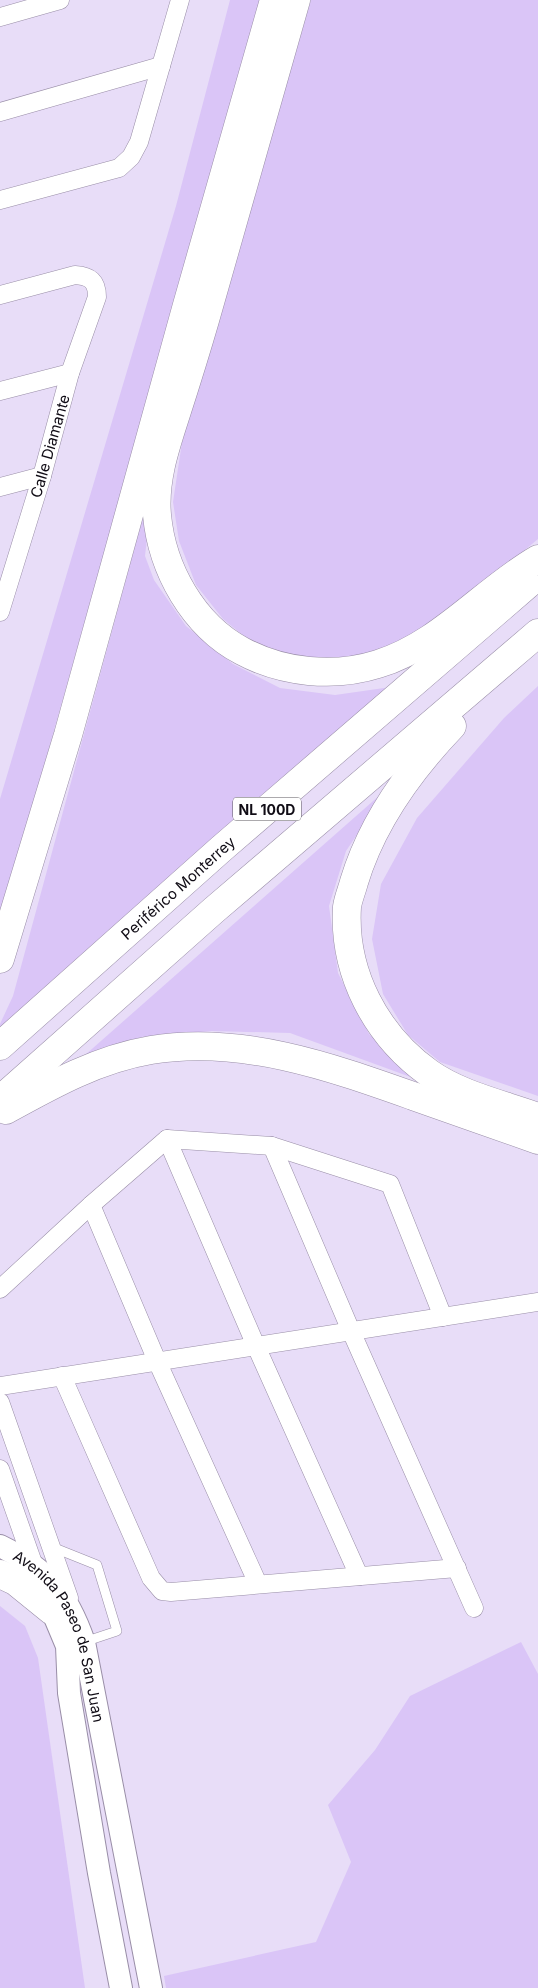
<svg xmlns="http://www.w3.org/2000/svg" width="538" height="1988" viewBox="0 0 538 1988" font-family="Inter,sans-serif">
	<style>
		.grass { fill: #dac5f7 }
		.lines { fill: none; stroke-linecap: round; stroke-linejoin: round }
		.service-casing { stroke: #998ea7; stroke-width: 10 }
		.minor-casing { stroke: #998ea7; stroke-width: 19 }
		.tertiary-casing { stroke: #998ea7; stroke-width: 24 }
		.motorway-casing { stroke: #998ea7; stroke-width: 29 }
		.service { stroke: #fff; stroke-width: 9 }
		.minor { stroke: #fff; stroke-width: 18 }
		.tertiary { stroke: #fff; stroke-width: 22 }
		.motorway { stroke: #fff; stroke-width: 28 }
		.labels { text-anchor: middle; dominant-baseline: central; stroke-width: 5; stroke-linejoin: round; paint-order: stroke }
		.shield { fill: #fff; stroke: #58555b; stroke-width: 1 }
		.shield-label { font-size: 14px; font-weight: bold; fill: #100c15 }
		.street-label { font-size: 15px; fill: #100c15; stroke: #fff }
	</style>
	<rect width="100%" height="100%" fill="#e8ddf8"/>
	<g class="grass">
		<path d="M230,0H260L0,922V799L176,206Z"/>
		<path d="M311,0H538V539L443,618L389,649L336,663L296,660L256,646L223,619L196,585L179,541L173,502L182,442Z"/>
		<path d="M154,476L145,556L154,580L186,626L233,664L280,688L335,695L398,686L0,1031V1024L13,996Z"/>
		<path d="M538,686V1096L440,1062L408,1035L383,994L372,939L381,884L417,818L504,718Z"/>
		<path d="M389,787L346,851L329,906L338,973L369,1034L416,1079L290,1033L212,1031L141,1037L76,1063Z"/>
		<path d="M0,1606L25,1626L38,1658L85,1988H0Z"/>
		<path d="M521,1642L538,1674V1988H166L164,1976L316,1942L351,1862L328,1805L375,1750L410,1696Z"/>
	</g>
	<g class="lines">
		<g class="service-casing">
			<path id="service" d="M52,1547L97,1565L117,1631L84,1642"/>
		</g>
		<g class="minor-casing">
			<g id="minor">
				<path d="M0,17L60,0"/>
				<path d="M0,112L161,66"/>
				<path d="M0,200L119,168L131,157L139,142L180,0"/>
				<path d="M0,295L75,275C90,276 97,281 97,297L70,373L42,476L0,612"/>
				<path d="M0,391L70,373"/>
				<path d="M0,487L42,476"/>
				<path d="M167,1139L256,1346L359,1576"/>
				<path d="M272,1146L351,1331L474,1608"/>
				<path d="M91,1205L157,1361L258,1584"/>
				<path d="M0,1289L91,1205L167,1139L272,1146L390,1184L443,1317"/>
				<path d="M62,1376L151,1578L162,1591L171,1592L457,1568"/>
				<path d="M0,1386L538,1302"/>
				<path d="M0,1402L69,1598"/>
				<path d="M0,1469L33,1563"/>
			</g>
		</g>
		<g class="tertiary-casing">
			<g id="tertiary">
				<path id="s1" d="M0,1546C47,1569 67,1593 84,1642L151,1988"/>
				<path d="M46,1596L67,1646L69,1693L99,1873L121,1988"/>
			</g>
		</g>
		<g class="motorway-casing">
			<g id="motorway">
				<path d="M296,0C265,107 236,213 205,320C196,351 186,383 176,414C165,448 154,480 157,515C162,569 193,625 242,651C283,673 334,678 378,664C440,645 483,591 538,559"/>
				<path d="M452,726C409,771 372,822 354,882C352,890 348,899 347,907C343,973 376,1035 429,1073C460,1095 502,1104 538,1117"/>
				<path d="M0,959L68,735L187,305L274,0"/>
				<path id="s2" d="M0,1046L221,849L527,585"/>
				<path d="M0,1100L214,910L538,633"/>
				<path d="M6,1110C53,1084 98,1059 151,1050C241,1035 331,1067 413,1096C455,1111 496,1125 538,1140"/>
				<path d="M0,1574L15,1581L52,1611"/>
			</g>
		</g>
		<use href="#service" class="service"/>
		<use href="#minor" class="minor"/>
		<use href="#tertiary" class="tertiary"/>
		<use href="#motorway" class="motorway"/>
	</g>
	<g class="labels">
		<rect class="shield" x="233" y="797.5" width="68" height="23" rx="4"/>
		<g class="shield-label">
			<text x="267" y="809">NL 100D</text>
		</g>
		<g class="street-label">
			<text transform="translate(50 446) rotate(-74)">Calle Diamante</text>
			<text stroke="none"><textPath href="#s2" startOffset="238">Periférico Monterrey</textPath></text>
			<text stroke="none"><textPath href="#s1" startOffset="115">Avenida Paseo de San Juan</textPath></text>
		</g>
	</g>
</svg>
